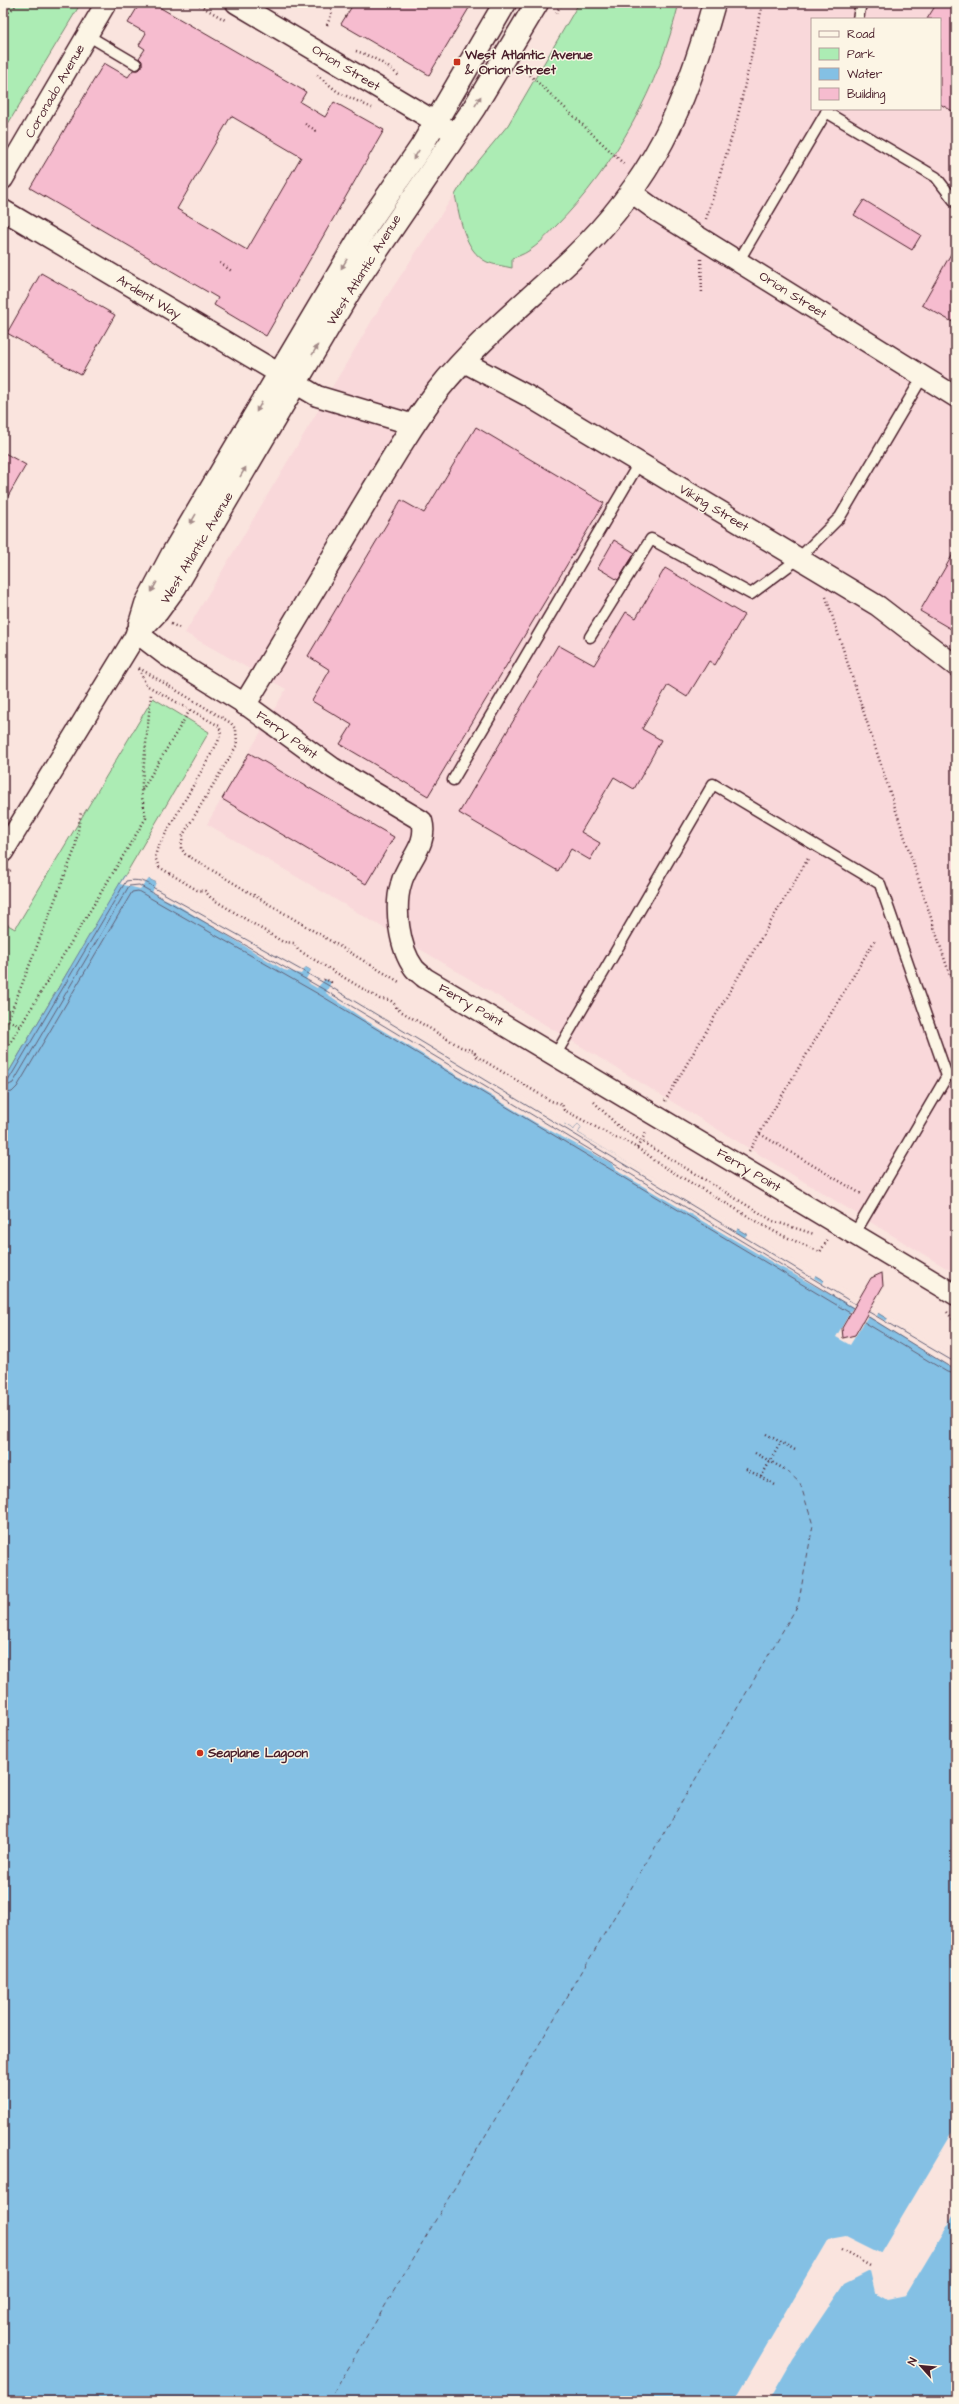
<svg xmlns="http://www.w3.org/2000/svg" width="959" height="2404" viewBox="0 0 959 2404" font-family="'Architects Daughter',sans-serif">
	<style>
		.built { fill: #f9d8da; fill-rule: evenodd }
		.green { fill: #acecb4; stroke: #7b8670 }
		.water { fill: #84c0e4; stroke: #6d809a }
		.pier { fill: #fae4de }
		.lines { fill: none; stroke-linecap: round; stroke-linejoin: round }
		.shore { stroke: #615f75; stroke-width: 1 }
		.ferry { stroke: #5b4f62; stroke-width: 1; stroke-dasharray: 5 4; stroke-linecap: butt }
		.building { fill: #f6bccf; stroke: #4a1f2b; fill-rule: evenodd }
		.service-casing { stroke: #4a1f2b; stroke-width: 13 }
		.minor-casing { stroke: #4a1f2b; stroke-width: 23 }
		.tertiary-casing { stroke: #4a1f2b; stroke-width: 25 }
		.path { stroke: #4a1f2b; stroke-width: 2.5; stroke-dasharray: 1 3; stroke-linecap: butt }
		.service { stroke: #fcf5e5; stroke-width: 10 }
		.minor { stroke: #fcf5e5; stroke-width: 20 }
		.tertiary { stroke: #fcf5e5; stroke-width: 22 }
		.oneway { fill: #a38a88 }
		.poi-dot { fill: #c8321e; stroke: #fcf5e5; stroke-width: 1.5 }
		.labels { text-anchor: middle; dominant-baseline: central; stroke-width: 3; stroke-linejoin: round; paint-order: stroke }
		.poi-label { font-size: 13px; font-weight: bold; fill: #4a1f2b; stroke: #fcf5e5; text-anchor: start }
		.street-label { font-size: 13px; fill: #4a1f2b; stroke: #fcf5e5 }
	</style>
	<rect width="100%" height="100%" fill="#fae4de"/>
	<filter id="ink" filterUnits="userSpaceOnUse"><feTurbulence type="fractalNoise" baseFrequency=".025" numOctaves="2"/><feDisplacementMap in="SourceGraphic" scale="8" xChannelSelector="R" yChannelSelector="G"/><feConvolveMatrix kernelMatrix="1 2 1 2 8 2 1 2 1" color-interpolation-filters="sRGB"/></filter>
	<g filter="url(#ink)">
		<path class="built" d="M579,3H956V1274L435,958L207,824L286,689L185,633L380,307L467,175L508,125ZM812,19H940V109H812Z"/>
		<g class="green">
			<path d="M3,3H81L3,132Z"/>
			<path d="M579,3H679C659,86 616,166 555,227C543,240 530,254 512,258V268C504,266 494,265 487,262C464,251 460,217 455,195L467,175L508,125Z"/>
			<path d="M153,698L209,732L120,884L149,879L156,882L152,892L70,968L3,1082V922L15,929Z"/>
		</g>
		<path class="water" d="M124,876L149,879L156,882V884L304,969L306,967L311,970L310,972L331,982V984L574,1130L578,1124L581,1127L578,1133L586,1138L956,1360V2401H3V1082Z"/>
		<g class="pier">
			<path d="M126,874H142L158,880V883L303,966L307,965L313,968L312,972L332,980L333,983L565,1122L564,1124L574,1130L578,1124L581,1127L578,1133L738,1227L736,1232L745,1237L748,1233L816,1274L814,1278L823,1283L825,1279L879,1311L877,1316L886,1321L889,1317L956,1358V1371L868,1316L850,1345L836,1337L853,1307L777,1265L619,1172L611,1163L536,1123L362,1018L326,993L331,982L325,979L317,988L310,984L306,979L311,970L306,967L301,974L284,970L174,903L152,893L156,882L149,879L140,889L120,884Z"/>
			<path d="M956,2125V2212L906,2295L887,2299L875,2292L870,2271L844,2284L792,2361L769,2401H734L829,2239L846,2236L880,2253Z"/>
		</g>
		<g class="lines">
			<g class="shore">
				<path d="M3,1083L8,1081L126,881C136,879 148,881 154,888L326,984L855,1304"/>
				<path d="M3,1088L13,1083L129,886L139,885L323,989L853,1308"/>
				<path d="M3,1094L12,1092L17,1087L132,892L138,891L320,995L850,1313"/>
				<path d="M869,1312L956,1363"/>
				<path d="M867,1316L950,1367L956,1368"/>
				<path d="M864,1322L947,1372L956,1374"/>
			</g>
			<path class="ferry" d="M329,2401L798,1605L813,1525L800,1483L786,1470"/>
		</g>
		<g class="building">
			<path d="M140,3H152L306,92L300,102L325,117L334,102L384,130L266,336L214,305L218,298L30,188L104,63L128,77L133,70H139L142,67V61L139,58L145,49L139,45L146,33L128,23ZM231,116L301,157L247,250L177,209Z"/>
			<path d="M354,3H472L429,75L341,24Z"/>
			<path d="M937,3H956V113L940,104V19H927Z"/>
			<path d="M864,200L921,235L912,250L854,215Z"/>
			<path d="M956,245V324L922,305Z"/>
			<path d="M41,273L115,315L81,375L7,333Z"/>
			<path d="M476,427L604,503L428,796L340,744L352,725L312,701L330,670L308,656L401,500L424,513Z"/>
			<path d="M3,452L26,465L3,505Z"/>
			<path d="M614,540L635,553L618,580L598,568Z"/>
			<path d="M956,549V632L920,611Z"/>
			<path d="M665,568L744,615L715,665L709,661L687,697L668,685L642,729L661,740L642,775L634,789L614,777L581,832L600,843L590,860L571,849L558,871L459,813L558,645L594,665L626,612L636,618Z"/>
			<path d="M249,753L394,837L366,884L222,799Z"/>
			<path d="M882,1273L883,1286L855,1335L843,1338L842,1328L871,1278Z"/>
		</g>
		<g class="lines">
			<g class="service-casing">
				<g id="service">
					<path d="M858,19L861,3"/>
					<path d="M87,35L136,64"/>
					<path d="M826,112L936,177L956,203"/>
					<path d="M738,262L828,109"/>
					<path d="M590,637L651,539L751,594L798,559L840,517L923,376"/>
					<path d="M453,780L639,463"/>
					<path d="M556,1054L713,784L880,884L947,1076L855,1233"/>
				</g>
			</g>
			<g class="minor-casing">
				<g id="minor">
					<path d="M236,3L456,134"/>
					<path d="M3,179L106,3"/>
					<path d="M631,192L657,211L956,397"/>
					<path d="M3,210L317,396L414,425"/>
					<path d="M464,362L528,396L878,606L956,666"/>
					<path d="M3,852L137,633L167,656L245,704L333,768L422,821C429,845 406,862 401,884C394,907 399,948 414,968C416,971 422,975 425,978L956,1295"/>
				</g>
			</g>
			<g class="tertiary-casing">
				<g id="tertiary">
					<path d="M140,624L146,604L173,553L368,224L421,147L505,3"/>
					<path d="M137,633L157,612L176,586L351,289L474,108L537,3"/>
					<path d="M245,704C283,642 320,579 357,517C383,474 408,430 438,390C477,341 528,301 573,258C653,181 685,108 714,3"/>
				</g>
			</g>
			<g class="path">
				<path d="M196,3L225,20"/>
				<path d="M277,3L283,7"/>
				<path d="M556,13L562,3"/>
				<path d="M3,18L18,3"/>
				<path d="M327,25L331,15L332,3"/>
				<path d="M356,51C372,56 386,64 399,76"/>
				<path d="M317,75L338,92L372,108"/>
				<path d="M530,75L625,165"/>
				<path d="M305,124L317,131"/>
				<path d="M3,132L7,134"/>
				<path d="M706,219L737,120L763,3"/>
				<path d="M701,259L702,295"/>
				<path d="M220,263L233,272"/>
				<path d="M826,597L956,994"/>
				<path d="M171,624L180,628"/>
				<path d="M139,668L231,723L236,730L237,745L183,835L181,848L185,854L401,983"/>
				<path d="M139,669L146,685L219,726L221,732L218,742L157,849L155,857L159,867L197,890L205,891L211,898L283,942L294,943L298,950L380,999C389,999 393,1000 397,1009L461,1047L474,1051L476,1056L551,1101L562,1104L564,1110L618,1139H622L650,1156L654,1161L775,1232L820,1252L828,1239"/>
				<path d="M142,790L190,710"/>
				<path d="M3,875L11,870"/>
				<path d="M324,980L325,979L331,982L330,984"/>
				<path d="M20,1026L8,1020L75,849L81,812"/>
				<path d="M3,1055L146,818L141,792L151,694"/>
				<path d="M665,1101L809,857"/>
				<path d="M594,1102L618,1126L641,1141L773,1221L814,1234"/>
				<path d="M760,1134L863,1195"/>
				<path d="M637,1148L647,1131"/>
				<path d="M749,1151L876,938"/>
				<path d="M947,1312L956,1323"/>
				<path d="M766,1434L797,1451"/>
				<path d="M755,1453L786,1470"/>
				<path d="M746,1469L777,1486"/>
				<path d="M761,1477L781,1442"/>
				<path d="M841,2250L872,2267"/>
			</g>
			<use href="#service" class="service"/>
			<use href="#minor" class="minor"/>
			<use href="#tertiary" class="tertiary"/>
		</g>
		<defs><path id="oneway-solid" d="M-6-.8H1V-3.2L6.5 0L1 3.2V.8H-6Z"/></defs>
		<g class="oneway">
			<use href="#oneway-solid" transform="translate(478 101) rotate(-59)"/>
			<use href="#oneway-solid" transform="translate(416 155) rotate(122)"/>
			<use href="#oneway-solid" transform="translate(344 264) rotate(121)"/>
			<use href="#oneway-solid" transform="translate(315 350) rotate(-60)"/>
			<use href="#oneway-solid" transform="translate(259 407) rotate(120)"/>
			<use href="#oneway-solid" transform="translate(243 472) rotate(-59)"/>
			<use href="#oneway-solid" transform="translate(193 519) rotate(120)"/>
			<use href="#oneway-solid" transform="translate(154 587) rotate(119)"/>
		</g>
	</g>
	<g class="poi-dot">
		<rect x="453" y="58" width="8" height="8" rx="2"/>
		<circle cx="200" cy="1753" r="4"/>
	</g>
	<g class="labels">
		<g class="poi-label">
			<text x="465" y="55">West Atlantic Avenue<tspan x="465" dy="15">&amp; Orion Street</tspan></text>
			<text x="208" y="1753">Seaplane Lagoon</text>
		</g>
		<g class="street-label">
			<text transform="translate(346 68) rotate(31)">Orion Street</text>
			<text transform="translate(55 91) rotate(-60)">Coronado Avenue</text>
			<text transform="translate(364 270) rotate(-58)">West Atlantic Avenue</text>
			<text transform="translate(793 295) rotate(32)">Orion Street</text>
			<text transform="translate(149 297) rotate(31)">Ardent Way</text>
			<text transform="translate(714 508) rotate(31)">Viking Street</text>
			<text transform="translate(197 548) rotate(-59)">West Atlantic Avenue</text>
			<text transform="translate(287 735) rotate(36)">Ferry Point</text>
			<text transform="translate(471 1005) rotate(30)">Ferry Point</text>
			<text transform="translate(749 1170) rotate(31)">Ferry Point</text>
		</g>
	</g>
	<rect width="959" height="2404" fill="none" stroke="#fcf5e5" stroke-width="16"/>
	<rect x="8" y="8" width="943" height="2388" fill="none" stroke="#4a1f2b" stroke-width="1.5" filter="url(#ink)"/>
	<rect x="811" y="18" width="130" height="92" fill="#fcf5e5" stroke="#b59f9b"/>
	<rect x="819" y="31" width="20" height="6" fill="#fcf5e5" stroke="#b59f9b"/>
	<text x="847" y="38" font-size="12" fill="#4a1f2b">Road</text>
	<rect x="819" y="48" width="20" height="12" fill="#acecb4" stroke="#b59f9b"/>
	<text x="847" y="58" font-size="12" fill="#4a1f2b">Park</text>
	<rect x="819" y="68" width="20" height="12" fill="#84c0e4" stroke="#b59f9b"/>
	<text x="847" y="78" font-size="12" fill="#4a1f2b">Water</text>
	<rect x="819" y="88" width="20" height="12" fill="#f6bccf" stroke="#b59f9b"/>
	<text x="847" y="98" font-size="12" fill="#4a1f2b">Building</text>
	<g transform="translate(921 2366) rotate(297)" stroke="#fcf5e5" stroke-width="3" paint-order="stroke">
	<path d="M0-3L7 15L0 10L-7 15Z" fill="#4a1f2b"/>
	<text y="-6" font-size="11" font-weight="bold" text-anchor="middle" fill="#4a1f2b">N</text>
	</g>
</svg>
